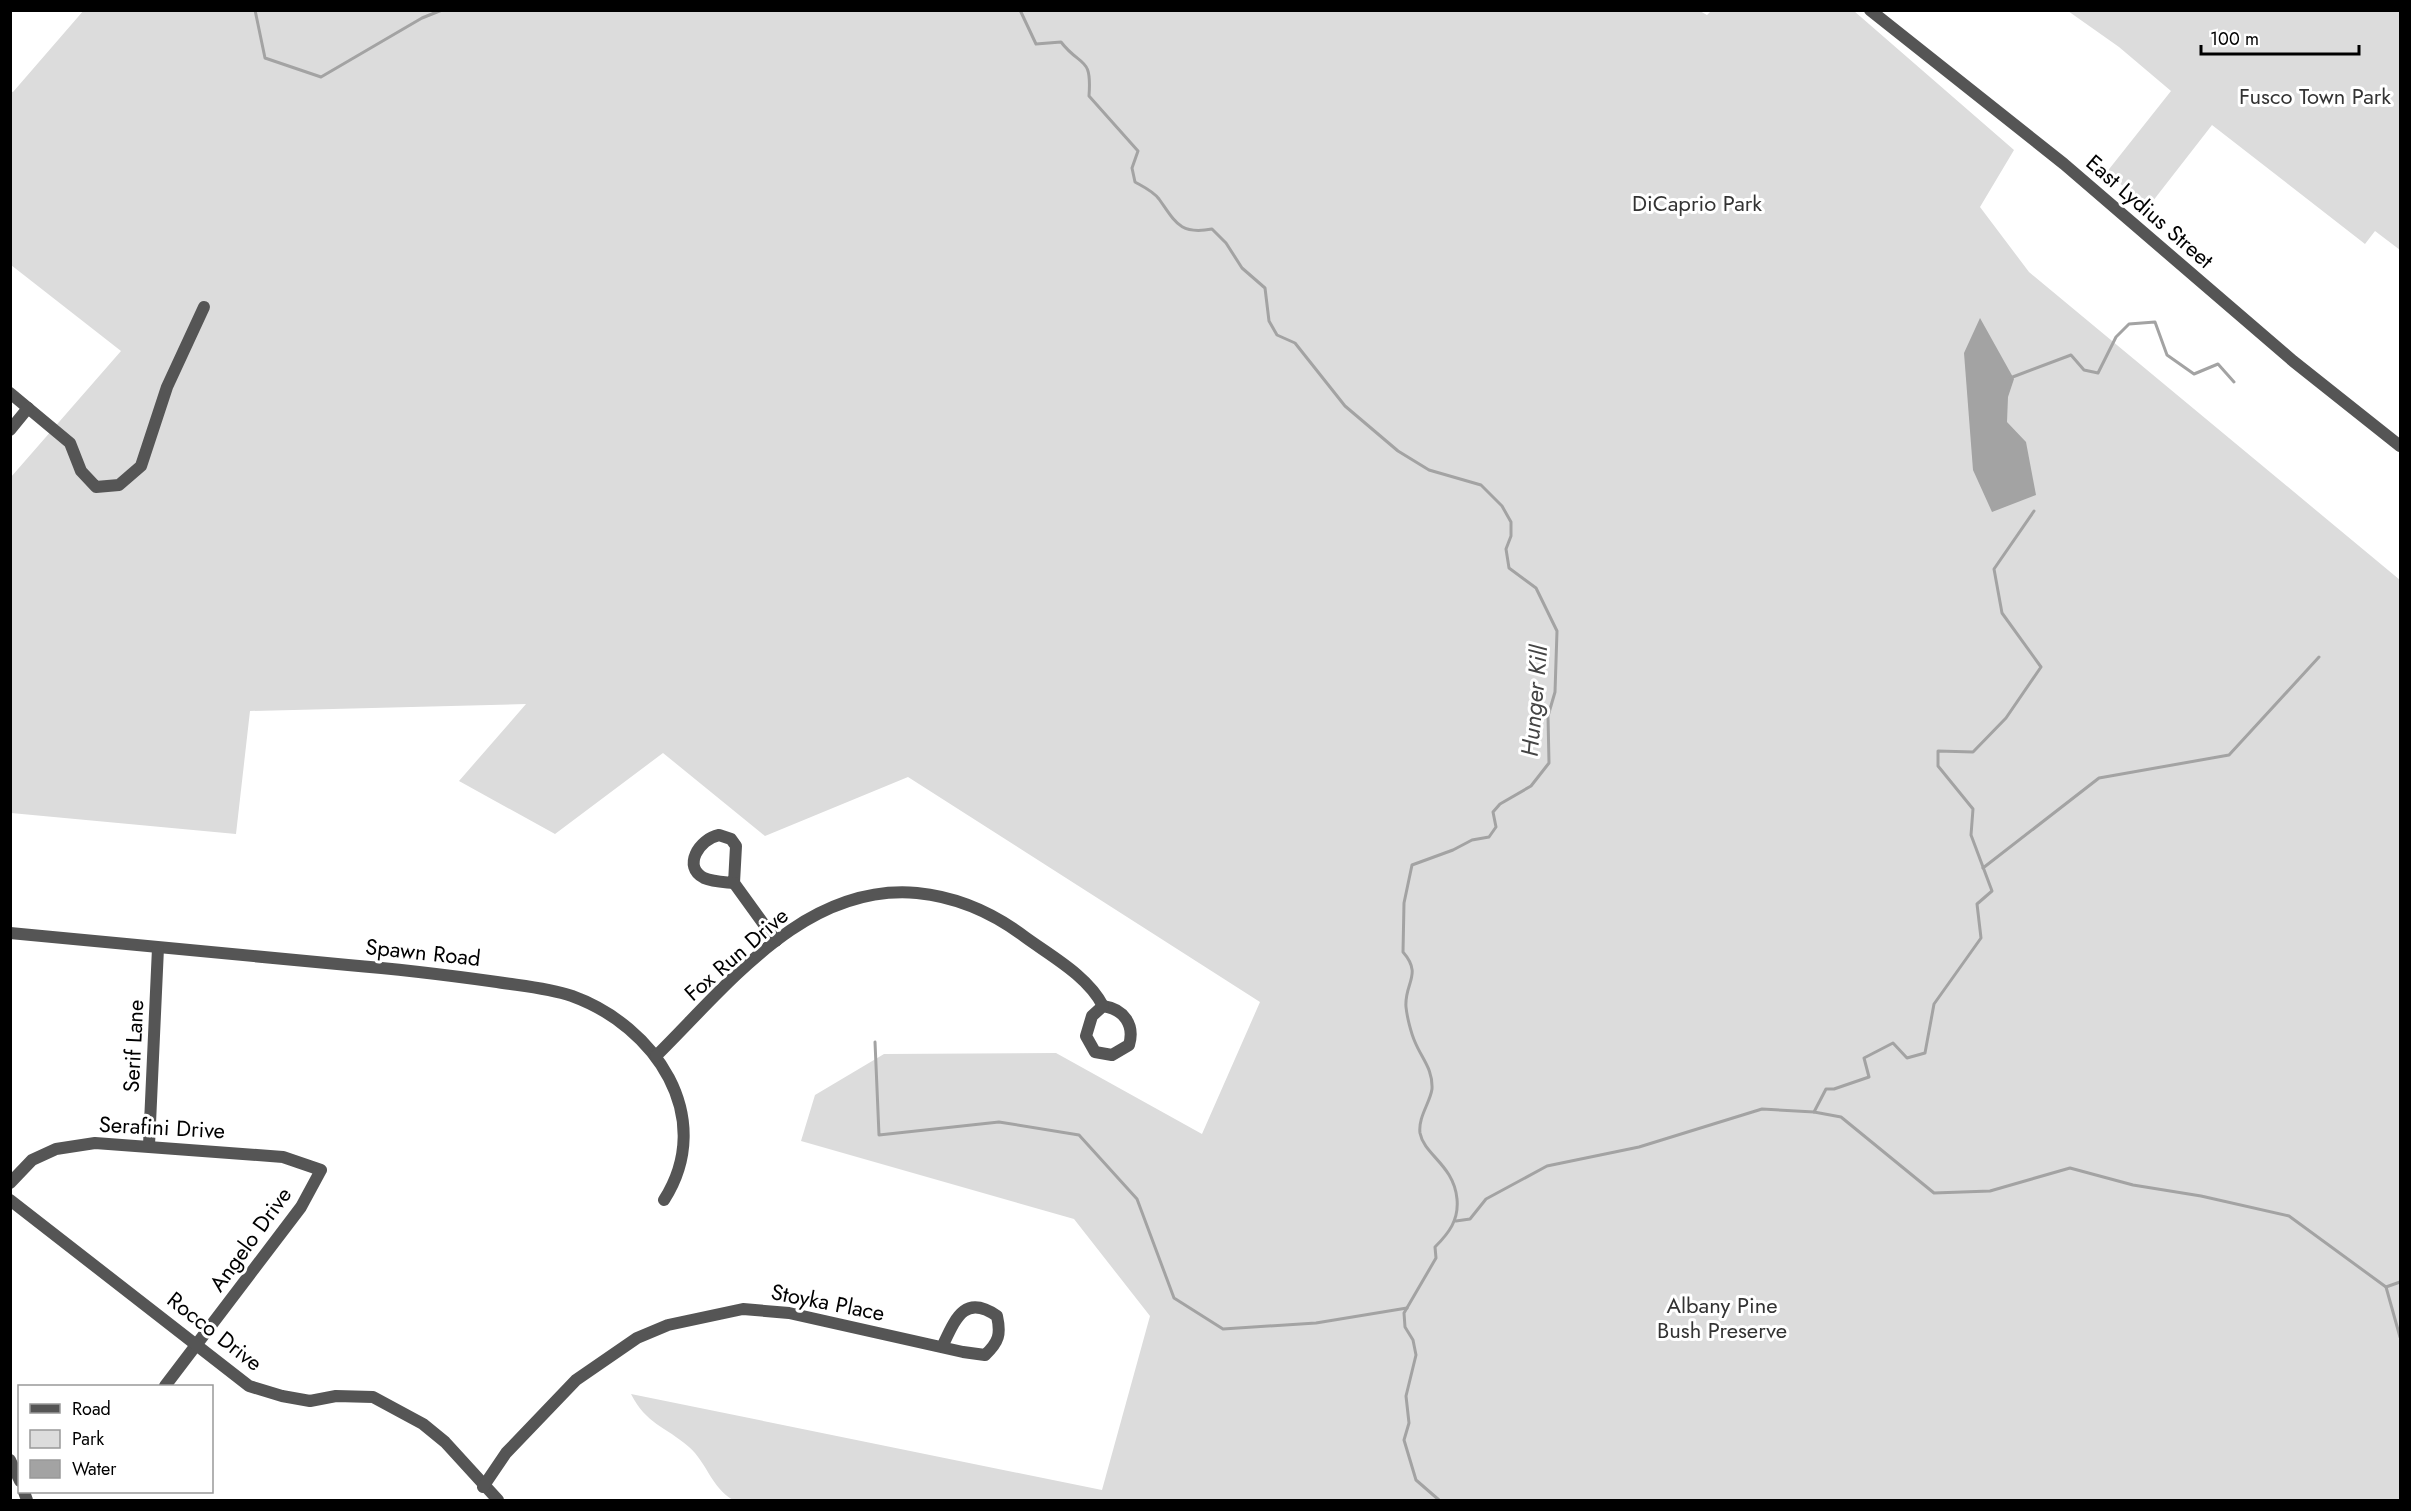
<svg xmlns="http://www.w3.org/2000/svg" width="2411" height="1511" viewBox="0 0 2411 1511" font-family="Jost,sans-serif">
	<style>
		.green { fill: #dcdcdc }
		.water { fill: #a3a3a3 }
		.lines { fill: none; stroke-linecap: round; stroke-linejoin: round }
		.stream { stroke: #a3a3a3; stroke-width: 3 }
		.minor { stroke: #555; stroke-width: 12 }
		.tertiary { stroke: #555; stroke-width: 12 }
		.labels { text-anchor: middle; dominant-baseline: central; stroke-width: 6; stroke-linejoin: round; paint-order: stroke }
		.park-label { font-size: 22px; fill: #333; stroke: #fff }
		.street-label { font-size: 22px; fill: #000; stroke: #fff }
		.water-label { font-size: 24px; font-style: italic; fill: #444; stroke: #fff }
	</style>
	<rect width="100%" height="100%" fill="#fff"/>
	<g class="green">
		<path d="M84,10H1698L1707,15L1712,10L1854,11L2014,150L1980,207L2029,272L2400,580V1500H733C711,1487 707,1463 689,1447C665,1426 646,1424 631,1394L1102,1490L1150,1316L1074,1219L801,1141L815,1095L884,1054L1056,1053L1202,1134L1260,1002L908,777L765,836L663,753L555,834L459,781L526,704L250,711L236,834L11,813V477L121,351L11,265L10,91L13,92Z"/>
		<path d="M2068,11H2400V250L2375,231L2365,244L2212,125L2149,206L2106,173L2171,91L2119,47Z"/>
	</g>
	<path class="water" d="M1980,318L2014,379L2008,397L2007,422L2026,442L2036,495L1992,512L1973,470L1964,353Z"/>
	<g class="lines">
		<g class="stream">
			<path d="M255,10L265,58L321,77L422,18L442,10"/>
			<path d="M1020,10L1036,44L1061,42C1081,68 1092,55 1089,96L1138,151L1132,168L1135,182C1144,187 1153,191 1159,199C1176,223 1180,235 1212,229L1226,243L1242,268L1265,288L1269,321L1277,335L1295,343L1345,406L1398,451L1429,470L1481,485L1502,506L1511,522V536L1506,549L1509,568L1536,588L1557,631L1555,692L1548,716L1549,763L1531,786L1500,804L1493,812L1496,827L1489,837L1472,840L1453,850L1412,865L1404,903L1403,952C1423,975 1404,983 1406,1007C1407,1017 1411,1033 1415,1042C1422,1059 1433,1069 1432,1089C1430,1103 1418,1117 1420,1133C1424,1155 1454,1165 1457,1199C1459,1220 1449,1233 1435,1247L1436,1258L1404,1313L1405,1327L1413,1340L1416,1355L1406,1396L1409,1423L1404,1440L1416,1480L1439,1500"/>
			<path d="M2010,378L2071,355L2084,370L2098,373L2116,337L2129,324L2155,322L2167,355L2194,374L2218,364L2234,382"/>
			<path d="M1983,868L2099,778L2229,755L2319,657"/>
			<path d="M875,1042L879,1135L999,1122L1079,1135L1137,1199L1174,1298L1223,1329L1316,1323L1407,1308"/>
			<path d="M1814,1112L1841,1117L1934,1193L1990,1191L2070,1168L2133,1185L2201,1196L2289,1216L2386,1287L2400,1337"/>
			<path d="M1456,1221L1470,1219L1486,1199L1547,1166L1639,1147L1762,1109L1814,1112L1826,1089H1834L1869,1077L1864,1058L1893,1043L1907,1058L1925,1053L1934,1004L1981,938L1977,904L1992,891L1971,835L1973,809L1938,766V751L1973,752L2006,718L2041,667L2002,613L1994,569L2034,511"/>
			<path d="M2386,1287L2400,1282"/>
		</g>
		<g class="minor">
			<path d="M10,393L70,443L81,471L96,487L119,485L141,466L167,387L204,307"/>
			<path d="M10,430L28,408"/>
			<path d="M719,835L731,839L736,846L734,883C725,882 713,882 704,878C682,867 699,839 719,835Z"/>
			<path d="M734,883L776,941"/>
			<path d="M10,933C123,944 236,955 348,965C398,969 447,975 497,982C522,986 548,988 572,996C655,1026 717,1117 664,1200"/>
			<path d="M1103,1006C1124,1009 1135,1025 1129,1045L1112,1055L1095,1052L1086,1036L1092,1016Z"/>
			<path d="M656,1056C728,985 805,883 917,893C958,897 992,912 1025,937C1051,956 1088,976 1103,1006"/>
			<path d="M149,1145L158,948"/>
			<path d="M10,1183L32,1160L56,1149L95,1143L283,1157L321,1170L301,1207L165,1386"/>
			<path d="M10,1200L249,1386L282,1396L310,1401L336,1396L373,1397L423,1424L445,1442L498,1500"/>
			<path d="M10,1460L20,1481"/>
			<path d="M483,1487L506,1453L576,1380L637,1338L668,1325L743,1309L789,1313L963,1352L985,1355C999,1342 1001,1334 997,1316C964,1293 955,1320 942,1347"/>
			<path d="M24,1492L27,1500"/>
		</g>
		<path class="tertiary" d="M1870,10L2064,164L2293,361L2400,446"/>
	</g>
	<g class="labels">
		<g class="park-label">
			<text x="2315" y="96">Fusco Town Park</text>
			<text x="1697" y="203">DiCaprio Park</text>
			<text x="1722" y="1305">Albany Pine<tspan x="1722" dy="25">Bush Preserve</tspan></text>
		</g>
		<g class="street-label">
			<text transform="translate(2150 211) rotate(41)">East Lydius Street</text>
			<text transform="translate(423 952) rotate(6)">Spawn Road</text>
			<text transform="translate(736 954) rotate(-41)">Fox Run Drive</text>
			<text transform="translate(133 1046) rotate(-87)">Serif Lane</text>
			<text transform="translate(162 1127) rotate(3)">Serafini Drive</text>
			<text transform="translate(250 1239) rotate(-54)">Angelo Drive</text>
			<text transform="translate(828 1302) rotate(11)">Stoyka Place</text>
			<text transform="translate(215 1331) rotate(38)">Rocco Drive</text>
		</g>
		<g class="water-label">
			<text transform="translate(1534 701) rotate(-85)">Hunger Kill</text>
		</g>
	</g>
	<rect width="2411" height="1511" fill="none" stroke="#000000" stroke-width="24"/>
	<rect x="18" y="1385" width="195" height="108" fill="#ffffff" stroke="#999999" stroke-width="1.5"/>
	<rect x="30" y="1404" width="30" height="9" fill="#555555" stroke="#999999" stroke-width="1.5"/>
	<text x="72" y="1415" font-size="18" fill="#000000">Road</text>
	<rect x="30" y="1430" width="30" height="18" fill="#dcdcdc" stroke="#999999" stroke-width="1.5"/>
	<text x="72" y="1445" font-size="18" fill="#000000">Park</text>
	<rect x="30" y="1460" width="30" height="18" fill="#a3a3a3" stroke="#999999" stroke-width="1.5"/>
	<text x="72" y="1475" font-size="18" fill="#000000">Water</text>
	<path d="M2201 45v9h158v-9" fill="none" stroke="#000000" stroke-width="3"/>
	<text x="2210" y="45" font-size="18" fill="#000000" stroke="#ffffff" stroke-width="4.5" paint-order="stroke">100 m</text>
</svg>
